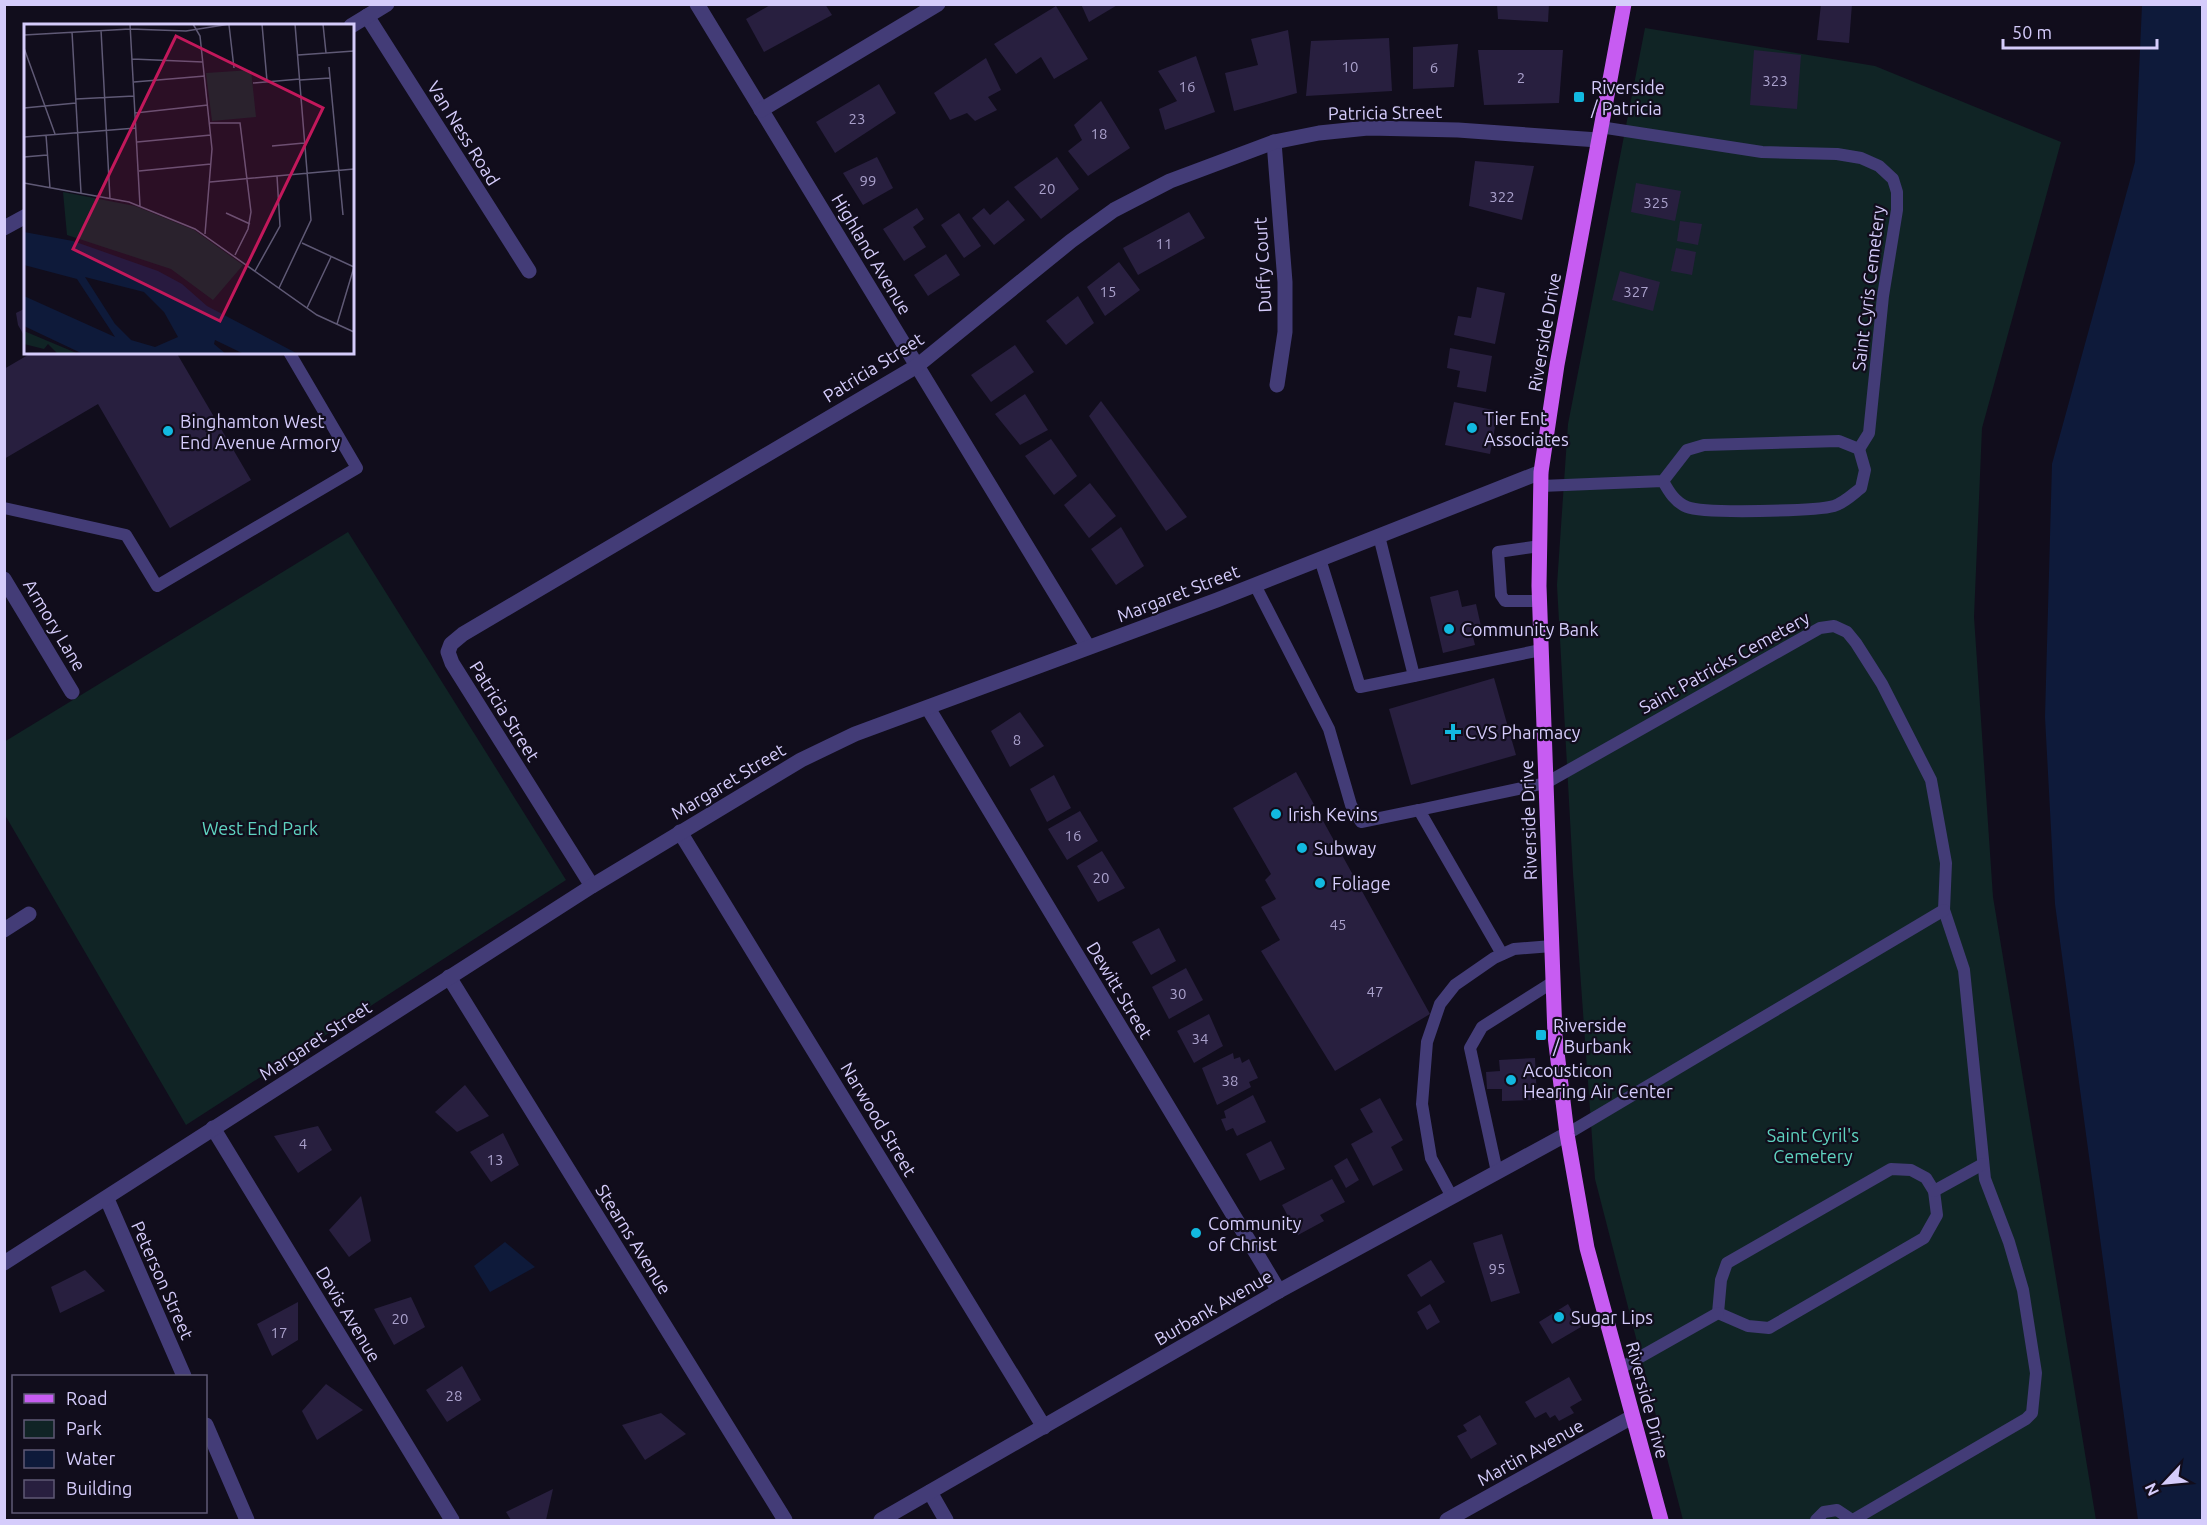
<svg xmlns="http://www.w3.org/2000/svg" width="2207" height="1525" viewBox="0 0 2207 1525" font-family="Ubuntu,sans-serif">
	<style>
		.green { fill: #102425 }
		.water { fill: #0e1a3a }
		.building { fill: #281f3f }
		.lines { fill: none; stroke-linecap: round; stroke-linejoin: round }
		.lane { stroke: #433c77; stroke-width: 12 }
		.street { stroke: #433c77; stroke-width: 15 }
		.primary { stroke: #c75cf2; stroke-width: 15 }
		.poi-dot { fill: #12b9e0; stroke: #110d1c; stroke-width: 2 }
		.labels { text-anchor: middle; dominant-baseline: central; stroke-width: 4.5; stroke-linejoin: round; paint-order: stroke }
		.number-label { font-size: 15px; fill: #aaa1cc }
		.poi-label { font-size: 18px; fill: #d5ccfb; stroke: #110d1c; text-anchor: start }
		.street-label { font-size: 18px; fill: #d5ccfb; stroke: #110d1c }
		.park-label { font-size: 18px; fill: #5fd4c1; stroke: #110d1c }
		.inset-road { fill: none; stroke: #5f5975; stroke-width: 1.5 }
		.view { fill: #c2185b; fill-opacity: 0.15; stroke: #c2185b; stroke-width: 3 }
		.inset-edge { fill: none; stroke: #d5ccfb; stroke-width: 3 }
	</style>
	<rect width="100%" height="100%" fill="#110d1c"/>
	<g class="green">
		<path d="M1645,28L1875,66L2061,142L1982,428L1974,617L1993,897L2096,1520H1683L1595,1179L1573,873L1557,585L1568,424Z"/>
		<path d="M348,532L566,880L186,1125L5,815L4,742Z"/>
	</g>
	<g class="water">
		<path d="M2142,5H2202V1520H2138L2055,904L2045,717L2052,464L2135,162Z"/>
		<path d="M505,1242L535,1267L490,1292L474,1266Z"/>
	</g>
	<g class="building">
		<path d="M772,4H825L832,15L764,52L746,19Z"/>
		<path d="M1081,4H1119L1089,22Z"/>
		<path d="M1497,4H1549L1548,22L1498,19Z"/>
		<path d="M1821,4H1852L1849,43L1817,40Z"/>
		<path d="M1056,6L1088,59L1054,79L1041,57L1016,74L994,44Z"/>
		<path d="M1288,30L1297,93L1234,111L1225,73L1258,65L1251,39Z"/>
		<path d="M1389,38L1392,91L1306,96L1311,41Z"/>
		<path d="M1458,44L1454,87L1413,89V47Z"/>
		<path d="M1478,50H1563L1559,103L1484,105Z"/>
		<path d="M1754,50L1801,55L1797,109L1750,105Z"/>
		<path d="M1196,56L1215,112L1165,130L1159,109L1177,101L1158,71Z"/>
		<path d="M986,58L1001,90L988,97L997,110L975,121L967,113L950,120L934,93Z"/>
		<path d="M879,84L896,113L835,153L816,122Z"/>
		<path d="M1101,101L1130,148L1088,176L1068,151L1082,140L1074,125Z"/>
		<path d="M877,157L893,188L863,205L843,173Z"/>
		<path d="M1057,157L1079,189L1041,219L1014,187Z"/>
		<path d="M1475,161L1534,166L1522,220L1469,206Z"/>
		<path d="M1636,183L1681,191L1675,221L1631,212Z"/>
		<path d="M1008,200L1025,220L994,245L972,218L984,208L990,215Z"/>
		<path d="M917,208L924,219L913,227L926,247L904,261L883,229Z"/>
		<path d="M1189,212L1205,238L1138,275L1123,248Z"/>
		<path d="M959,213L981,246L964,258L941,225Z"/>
		<path d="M1680,221L1702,224L1698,245L1677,241Z"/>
		<path d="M1676,248L1696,252L1692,275L1671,271Z"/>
		<path d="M946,254L960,275L928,296L914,275Z"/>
		<path d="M1119,262L1140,290L1105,316L1087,287Z"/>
		<path d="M1620,271L1660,282L1653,311L1612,300Z"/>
		<path d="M1477,287L1505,293L1495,344L1454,335L1458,316L1471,318Z"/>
		<path d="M1078,296L1094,323L1066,345L1046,321Z"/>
		<path d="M26,308V339L18,325L16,313Z"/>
		<path d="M1015,345L1034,372L991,402L971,375Z"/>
		<path d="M1450,348L1492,356L1486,392L1457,387L1460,371L1447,368Z"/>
		<path d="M33,352H176L251,480L170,528L98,404L4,459V369Z"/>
		<path d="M1025,394L1048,430L1020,445L995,414Z"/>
		<path d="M1101,401L1187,517L1166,531L1089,416Z"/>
		<path d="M1454,402L1498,411L1490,454L1445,445Z"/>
		<path d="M1051,439L1077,476L1054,495L1025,456Z"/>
		<path d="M1090,483L1116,516L1089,538L1064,505Z"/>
		<path d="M1121,527L1144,566L1116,585L1091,549Z"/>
		<path d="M1458,590L1462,607L1476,604L1483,635L1473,637L1475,645L1443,653L1430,597Z"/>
		<path d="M1494,678L1516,755L1411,785L1389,709Z"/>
		<path d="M1020,712L1044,746L1010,767L991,731Z"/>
		<path d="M1296,772L1430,1014L1335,1071L1261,951L1280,940L1261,907L1276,899L1265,880L1271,874L1233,808Z"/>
		<path d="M1054,775L1071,808L1047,822L1030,789Z"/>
		<path d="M1080,811L1098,841L1067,860L1048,829Z"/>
		<path d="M1102,851L1125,888L1098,902L1077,866Z"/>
		<path d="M1159,928L1176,961L1151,975L1132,942Z"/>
		<path d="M1186,968L1203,1000L1169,1019L1152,987Z"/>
		<path d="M1209,1014L1223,1046L1194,1063L1177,1031Z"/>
		<path d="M1233,1053L1234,1059L1240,1057L1242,1063L1249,1059L1258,1078L1249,1082L1251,1087L1217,1105L1202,1068Z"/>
		<path d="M1535,1058L1537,1100L1502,1101V1089H1487L1486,1072L1500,1071L1499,1060Z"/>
		<path d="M465,1085L489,1116L457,1132L435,1112Z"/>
		<path d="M1253,1095L1266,1122L1237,1136L1233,1128L1226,1131L1221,1119L1226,1118L1224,1111Z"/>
		<path d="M1380,1098L1403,1140L1391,1147L1403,1170L1373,1186L1351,1144L1373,1132L1360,1109Z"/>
		<path d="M318,1126L332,1150L298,1173L274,1136Z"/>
		<path d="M503,1133L519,1165L491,1182L470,1152Z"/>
		<path d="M1271,1141L1285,1169L1260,1181L1246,1154Z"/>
		<path d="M1347,1158L1359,1180L1346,1188L1334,1166Z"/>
		<path d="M1332,1179L1345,1202L1320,1215L1324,1221L1298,1235L1282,1205Z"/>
		<path d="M361,1196L371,1241L349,1257L329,1230Z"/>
		<path d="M1502,1234L1520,1293L1491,1302L1473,1243Z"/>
		<path d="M1431,1260L1445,1282L1421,1297L1407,1275Z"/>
		<path d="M85,1270L105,1291L60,1313L51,1287Z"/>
		<path d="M411,1297L425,1327L394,1345L374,1309Z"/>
		<path d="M298,1302V1340L272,1356L257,1324Z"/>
		<path d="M1430,1304L1440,1322L1427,1330L1417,1312Z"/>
		<path d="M1568,1304L1581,1327L1552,1344L1539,1322Z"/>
		<path d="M462,1366L481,1400L447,1422L426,1390Z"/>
		<path d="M1569,1377L1582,1400L1570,1407L1574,1413L1559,1421L1555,1415L1550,1418L1546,1412L1535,1418L1525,1402Z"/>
		<path d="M326,1384L363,1410L317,1440L302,1411Z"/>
		<path d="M661,1413L686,1434L645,1460L622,1425Z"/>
		<path d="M1480,1415L1497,1444L1471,1459L1457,1436L1467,1431L1463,1425Z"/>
		<path d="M553,1489L546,1520H511L506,1512Z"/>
	</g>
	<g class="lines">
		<g class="lane">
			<path d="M1600,127L1762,152L1837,154L1861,158L1879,166L1893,179L1897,192V210L1883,296L1869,433L1859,449"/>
			<path d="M1541,486L1663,481C1669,492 1675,502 1687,507C1703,514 1816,511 1834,506C1844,503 1853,494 1861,488L1865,470L1859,449L1839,441L1704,445L1687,450L1663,481"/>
			<path d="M4,508L126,535L157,586L357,468L289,352"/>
			<path d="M1379,536L1414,676"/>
			<path d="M1320,559L1360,687L1541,650"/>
			<path d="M1255,585L1329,729L1351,805L1361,822L1419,810"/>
			<path d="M1539,601H1505L1501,595L1498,552L1540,546"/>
			<path d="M1502,954L1419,810L1546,783L1820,628L1834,626L1847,632L1856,643L1882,684L1931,780L1946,863L1944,910L1964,970L1985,1179L2009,1242L2023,1290L2036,1373L2032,1413L2026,1419L1853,1520"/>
			<path d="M1567,1134L1944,910"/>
			<path d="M1891,1169L1911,1170L1926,1178L1934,1191L1937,1215L1924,1238L1769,1328L1748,1326L1718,1313L1721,1280L1727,1263Z"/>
			<path d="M1497,1172L1470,1048L1482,1027L1553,982"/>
			<path d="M1934,1191L1983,1164"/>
			<path d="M1452,1197L1431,1158L1422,1104L1427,1042L1440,1004L1455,985L1494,958L1514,949L1552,946"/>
			<path d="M1619,1369L1718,1313"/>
			<path d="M1816,1520L1824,1512L1837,1510L1852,1520"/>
		</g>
		<g class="street">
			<path d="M697,4L1088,647"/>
			<path d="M367,16L529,271"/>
			<path d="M351,26L387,4"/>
			<path d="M761,110L938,4"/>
			<path d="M1274,142L1285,282V332L1277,385"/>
			<path d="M4,228L26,216"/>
			<path d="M4,579L72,692"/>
			<path d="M928,708L1279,1291"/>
			<path d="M680,832L1044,1427"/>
			<path d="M592,886L452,663L448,652L451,644L463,634L917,366L1071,241L1114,210L1170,181L1274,142L1319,133L1368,128L1458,130L1598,140"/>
			<path d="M4,930L29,914"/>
			<path d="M449,977L785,1520"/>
			<path d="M213,1128L452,1520"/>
			<path d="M107,1199L184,1376"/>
			<path d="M4,1263L592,886L801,760L855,734L1217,600L1541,472"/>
			<path d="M206,1425L247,1520"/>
			<path d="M930,1492L946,1520"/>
			<path d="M881,1520L1279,1291L1567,1134"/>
			<path d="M1447,1520L1632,1417"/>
		</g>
		<path class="primary" d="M1624,4L1557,365L1541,472L1539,586L1555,1036L1567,1134L1587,1248L1661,1520"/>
	</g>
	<g class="poi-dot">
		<rect x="1573" y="91" width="12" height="12" rx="3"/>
		<circle cx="1472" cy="428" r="6"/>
		<circle cx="168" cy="431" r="6"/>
		<circle cx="1449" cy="629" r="6"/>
		<path d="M1450 723h6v6h6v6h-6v6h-6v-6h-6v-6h6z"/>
		<circle cx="1276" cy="814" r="6"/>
		<circle cx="1302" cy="848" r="6"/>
		<circle cx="1320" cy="883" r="6"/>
		<rect x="1535" y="1029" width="12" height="12" rx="3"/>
		<circle cx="1511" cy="1080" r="6"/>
		<circle cx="1196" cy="1233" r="6"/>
		<circle cx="1559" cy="1317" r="6"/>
	</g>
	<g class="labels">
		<g class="number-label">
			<text x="1350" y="66">10</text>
			<text x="1434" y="67">6</text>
			<text x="1521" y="77">2</text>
			<text x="1775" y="80">323</text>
			<text x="1187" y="86">16</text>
			<text x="857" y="118">23</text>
			<text x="1099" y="133">18</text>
			<text x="868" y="180">99</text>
			<text x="1047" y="188">20</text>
			<text x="1502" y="196">322</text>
			<text x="1656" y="202">325</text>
			<text x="1164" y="243">11</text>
			<text x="1108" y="291">15</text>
			<text x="1636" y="291">327</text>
			<text x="1017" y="739">8</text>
			<text x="1073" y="835">16</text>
			<text x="1101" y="877">20</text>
			<text x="1338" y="924">45</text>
			<text x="1375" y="991">47</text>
			<text x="1178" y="993">30</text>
			<text x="1200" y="1038">34</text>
			<text x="1230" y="1080">38</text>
			<text x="303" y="1143">4</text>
			<text x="495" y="1159">13</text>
			<text x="1497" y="1268">95</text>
			<text x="400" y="1318">20</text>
			<text x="279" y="1332">17</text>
			<text x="454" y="1395">28</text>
		</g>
		<g class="poi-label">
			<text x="1591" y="87">Riverside<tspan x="1591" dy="21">/ Patricia</tspan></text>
			<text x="1484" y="418">Tier Ent<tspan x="1484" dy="21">Associates</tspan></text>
			<text x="180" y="421">Binghamton West<tspan x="180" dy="21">End Avenue Armory</tspan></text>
			<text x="1461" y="629">Community Bank</text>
			<text x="1465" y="732">CVS Pharmacy</text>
			<text x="1288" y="814">Irish Kevins</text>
			<text x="1314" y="848">Subway</text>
			<text x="1332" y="883">Foliage</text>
			<text x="1553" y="1025">Riverside<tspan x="1553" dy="21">/ Burbank</tspan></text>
			<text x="1523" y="1070">Acousticon<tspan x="1523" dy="21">Hearing Air Center</tspan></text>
			<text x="1208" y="1223">Community<tspan x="1208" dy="21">of Christ</tspan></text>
			<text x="1571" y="1317">Sugar Lips</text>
		</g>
		<g class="street-label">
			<text transform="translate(1385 112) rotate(-1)">Patricia Street</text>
			<text transform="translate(464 133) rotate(58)">Van Ness Road</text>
			<text transform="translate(872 254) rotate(59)">Highland Avenue</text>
			<text transform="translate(1262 265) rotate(-93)">Duffy Court</text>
			<text transform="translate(1868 288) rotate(-83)">Saint Cyris Cemetery</text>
			<text transform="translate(1544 332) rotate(-80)">Riverside Drive</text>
			<text transform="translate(873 367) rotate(-32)">Patricia Street</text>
			<text transform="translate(1178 593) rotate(-21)">Margaret Street</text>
			<text transform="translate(55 625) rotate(59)">Armory Lane</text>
			<text transform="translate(1724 662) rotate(-29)">Saint Patricks Cemetery</text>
			<text transform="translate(505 711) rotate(58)">Patricia Street</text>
			<text transform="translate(728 781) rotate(-31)">Margaret Street</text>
			<text transform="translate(1528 820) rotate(-92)">Riverside Drive</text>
			<text transform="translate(1120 990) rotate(59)">Dewitt Street</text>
			<text transform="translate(315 1040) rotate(-33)">Margaret Street</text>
			<text transform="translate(879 1119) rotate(59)">Narwood Street</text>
			<text transform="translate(634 1239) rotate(58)">Stearns Avenue</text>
			<text transform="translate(163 1280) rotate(66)">Peterson Street</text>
			<text transform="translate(1213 1307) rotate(-30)">Burbank Avenue</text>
			<text transform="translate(349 1314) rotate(59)">Davis Avenue</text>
			<text transform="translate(1648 1400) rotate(75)">Riverside Drive</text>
			<text transform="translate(1530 1452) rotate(-29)">Martin Avenue</text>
		</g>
		<g class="park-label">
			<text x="260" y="828">West End Park</text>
			<text x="1813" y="1135">Saint Cyril's<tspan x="1813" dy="21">Cemetery</tspan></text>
		</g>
	</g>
	<g transform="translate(24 24)">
		<rect width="330" height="330" fill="#110d1c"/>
		<path d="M227,46L232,93L188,97L182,49ZM39,168L111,182L170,206L219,241L189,276L147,245L43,211ZM0,307L50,328L54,330H34L24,320L20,325L0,320Z" fill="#102425"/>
		<path d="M0,208L49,217L134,247L158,260L183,282L274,330H220L191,316L190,320L202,330L57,329L0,302V272L91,313L53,255L0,241ZM61,253L120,268L140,288L154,313L131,323L107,316L91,300Z" fill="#0e1a3a" fill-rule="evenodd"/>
		<path class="inset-road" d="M106,0L116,182M169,0L176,12L188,125L181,210M238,0L243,57M299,0L302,29M205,1L210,44M77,6L86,175M48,8L57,169M0,11L106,5L162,7L206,0M0,24L31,110M274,31L330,27M108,35L179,38M305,43L319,191M276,56L306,54M110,58L181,52M229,59L276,55M52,75L110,72M0,84L52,79M111,89L184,81M186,99H216L227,188L224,205L211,231M22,111L26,164M0,113L112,104M113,118L187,111M248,122L280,119M0,133L23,131M115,147L187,140M186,158L330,145M0,159L105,178L171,205L293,291L330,308M202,189L226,200M278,219L330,243M231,247L256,202L253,152M255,264L287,196L271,0M283,284L307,233M313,300L330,243"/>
		<path class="view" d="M152,12L299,84L196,297L49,225Z"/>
		<rect width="330" height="330" class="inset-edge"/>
	</g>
	<rect width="2207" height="1525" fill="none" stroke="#d5ccfb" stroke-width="12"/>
	<rect x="12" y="1375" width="195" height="138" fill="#110d1c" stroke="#5f5975" stroke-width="1.5"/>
	<rect x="24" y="1394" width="30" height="9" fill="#c75cf2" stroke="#5f5975" stroke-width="1.5"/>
	<text x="66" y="1405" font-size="18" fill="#d5ccfb">Road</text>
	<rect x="24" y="1420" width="30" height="18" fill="#102425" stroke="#5f5975" stroke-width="1.5"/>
	<text x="66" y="1435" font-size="18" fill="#d5ccfb">Park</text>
	<rect x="24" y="1450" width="30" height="18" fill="#0e1a3a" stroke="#5f5975" stroke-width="1.5"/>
	<text x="66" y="1465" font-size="18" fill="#d5ccfb">Water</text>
	<rect x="24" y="1480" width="30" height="18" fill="#281f3f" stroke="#5f5975" stroke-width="1.5"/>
	<text x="66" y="1495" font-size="18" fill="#d5ccfb">Building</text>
	<g transform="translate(2165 1483) rotate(244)" stroke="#110d1c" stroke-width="4.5" paint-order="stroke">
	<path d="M0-4.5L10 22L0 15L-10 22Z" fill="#d5ccfb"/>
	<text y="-9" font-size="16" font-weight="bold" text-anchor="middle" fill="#d5ccfb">N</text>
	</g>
	<path d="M2003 39v9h154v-9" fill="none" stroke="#d5ccfb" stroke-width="3"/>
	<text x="2012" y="39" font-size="18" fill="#d5ccfb" stroke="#110d1c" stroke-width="4.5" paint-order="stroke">50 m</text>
</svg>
